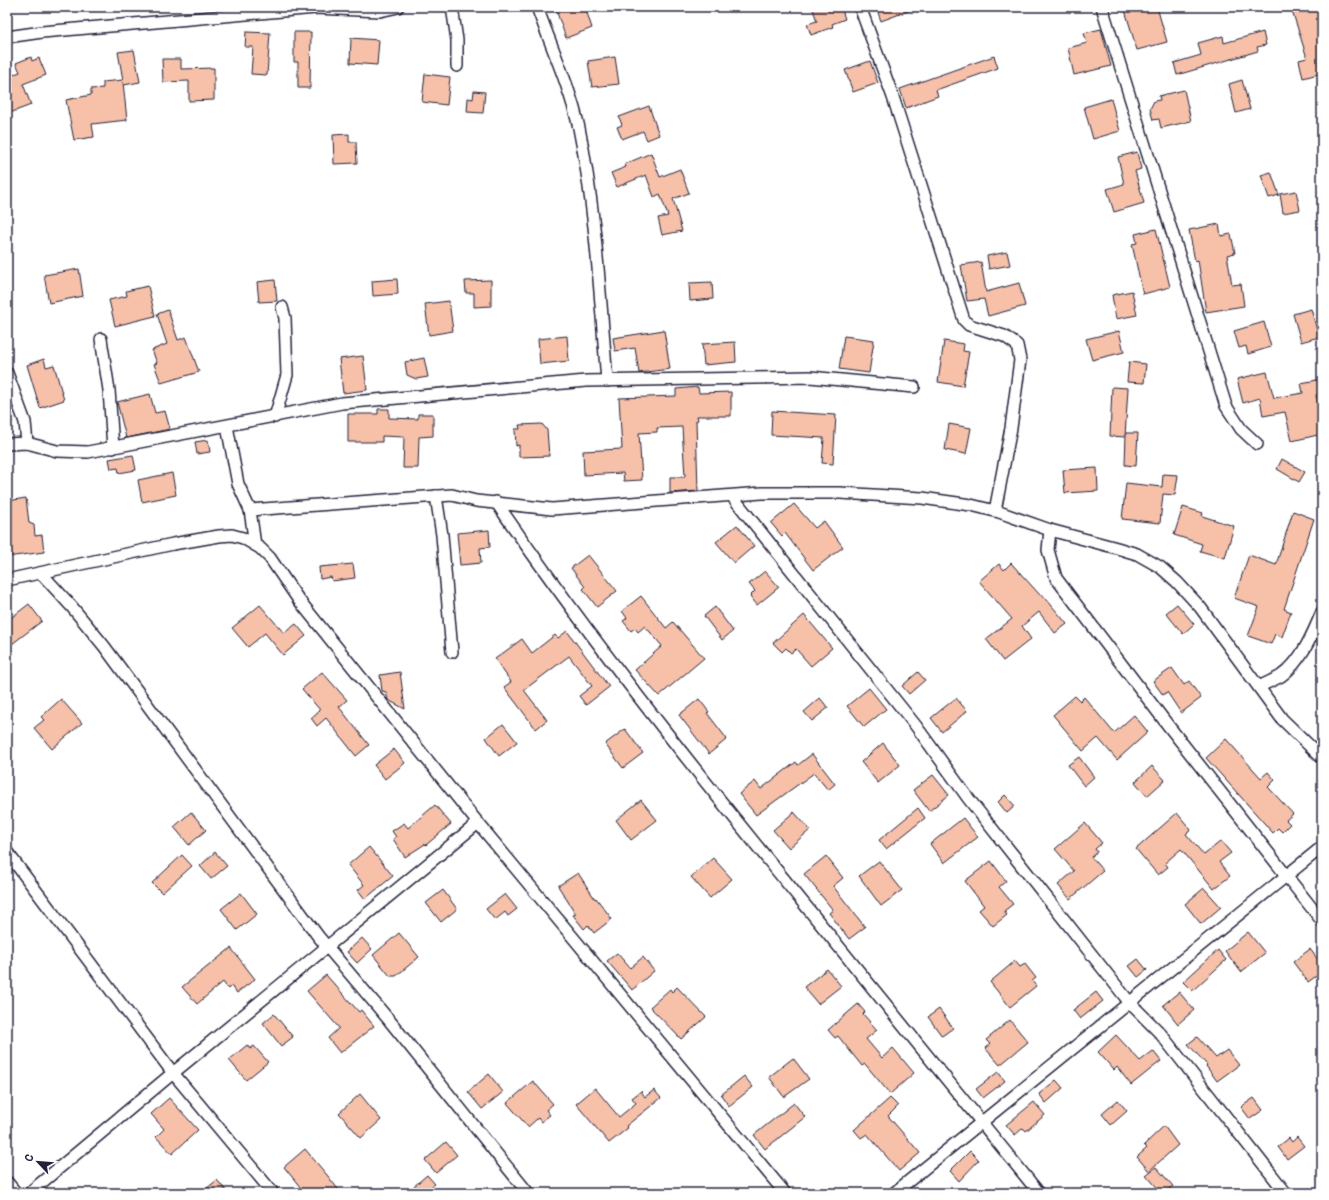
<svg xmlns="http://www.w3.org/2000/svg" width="1329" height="1200" viewBox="0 0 1329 1200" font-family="Pangolin,sans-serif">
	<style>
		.building { fill: #f6c0a9; stroke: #22223b }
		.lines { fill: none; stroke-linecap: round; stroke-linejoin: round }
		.street-casing { stroke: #22223b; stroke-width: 14 }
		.street { stroke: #fff; stroke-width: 11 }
	</style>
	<rect width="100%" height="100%" fill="#fff"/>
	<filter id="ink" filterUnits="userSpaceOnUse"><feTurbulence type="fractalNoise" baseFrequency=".025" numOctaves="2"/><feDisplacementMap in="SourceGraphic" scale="8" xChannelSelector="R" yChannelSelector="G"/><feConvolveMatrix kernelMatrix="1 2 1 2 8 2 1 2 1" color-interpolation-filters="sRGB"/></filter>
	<g filter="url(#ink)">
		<g class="building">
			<path d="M565,7H585L592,28L566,38L556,10Z"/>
			<path d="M812,7H841L845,19L832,24L833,27L811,35L807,24L817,21Z"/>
			<path d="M876,7H916V8L881,21Z"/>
			<path d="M1124,7H1157L1167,42L1137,50Z"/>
			<path d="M1291,7H1316L1318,12L1322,10V73L1303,78L1299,60L1307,58Z"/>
			<path d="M1101,29L1111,66L1074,75L1068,48L1087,43L1084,33Z"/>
			<path d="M246,32L270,33L267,75L251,74L253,47H245Z"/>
			<path d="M294,32H311L310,88H298V62H294Z"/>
			<path d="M1263,32L1266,45L1257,47L1258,51L1177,75L1174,63L1201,55L1198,43L1223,36L1224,43Z"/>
			<path d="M351,38L379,40L377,65L350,63Z"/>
			<path d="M134,50L140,82L124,85L123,82L127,120L92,124L94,137L74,140L66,100L91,95V89L103,88V82L123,80L118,52Z"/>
			<path d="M994,56L998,68L936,90L938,96L906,108L900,89Z"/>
			<path d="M31,57L32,61L39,58L46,75L23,84L31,105L7,114V77L20,72L16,63Z"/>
			<path d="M615,57L619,84L592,87L588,61Z"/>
			<path d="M162,59H181V69L214,68V100L189,101V81L163,82Z"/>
			<path d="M870,61L878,83L853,92L845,70Z"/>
			<path d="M425,74L450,77L447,105L422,102Z"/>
			<path d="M1242,80L1250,109L1236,113L1229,84Z"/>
			<path d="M1184,90L1191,121L1161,128L1159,119L1153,120L1150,109L1154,101L1160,100L1159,96Z"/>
			<path d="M474,91L485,92L483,113L467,112L468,98L473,99Z"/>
			<path d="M1111,99L1120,131L1093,139L1084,107Z"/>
			<path d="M649,106L659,135L647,140L643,131L622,139L617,127L622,125L619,117Z"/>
			<path d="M349,134V142H356L357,163L334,164L333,135Z"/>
			<path d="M1137,152L1141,169L1135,171L1144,203L1114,212L1107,189L1124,184L1118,157Z"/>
			<path d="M651,153L660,177L680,169L689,193L673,199L682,231L662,235L658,218L668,216L660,194L654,197L646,175L617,187L611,173L626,167L625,164Z"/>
			<path d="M1271,172L1279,195L1269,198L1261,175Z"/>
			<path d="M1296,191L1300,210L1283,213L1280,194Z"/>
			<path d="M1219,224L1221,236L1231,234L1235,253L1227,255L1232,285L1241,284L1244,306L1206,312L1198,260L1195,261L1189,230Z"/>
			<path d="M1156,229L1170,287L1143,294L1132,244L1137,243L1135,234Z"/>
			<path d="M1007,252L1010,265L989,269L987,256Z"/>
			<path d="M981,262L986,292L1019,283L1025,306L988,316L984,299L967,301L961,265Z"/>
			<path d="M79,269L83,296L49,303L44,275Z"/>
			<path d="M397,279L398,294L373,296L372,281Z"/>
			<path d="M275,280L277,301L259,302L257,282Z"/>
			<path d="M491,280V306L474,307V293H466L465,281Z"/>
			<path d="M712,282L713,299L690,301L689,283Z"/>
			<path d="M148,286L155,316L115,326L109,300L127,296L126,291Z"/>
			<path d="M1132,291L1137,315L1116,319L1112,295Z"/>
			<path d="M449,301L453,331L429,335L425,304Z"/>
			<path d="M1311,309L1319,337L1301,342L1293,314Z"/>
			<path d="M168,310L178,340L186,337L199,372L161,383L154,364L157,363L152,350L167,344L157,314Z"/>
			<path d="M1264,322L1271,347L1248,354L1246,346L1239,348L1234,331Z"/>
			<path d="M664,330L670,369L639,373L635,348L615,351L613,338Z"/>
			<path d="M1119,331L1124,352L1092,360L1086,339Z"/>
			<path d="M567,336L569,361L540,364L538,339Z"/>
			<path d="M844,336L874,340L869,373L839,369Z"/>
			<path d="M944,341L964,344L963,351L969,352L963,386L938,382Z"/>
			<path d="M735,342L736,362L704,365L702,344Z"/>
			<path d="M363,356L367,390L343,393L339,359Z"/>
			<path d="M424,358L428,377L416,379L407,375L405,362Z"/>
			<path d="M44,359L46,367L54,365L64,400L40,408L27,365Z"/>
			<path d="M1129,362L1146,364L1144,383L1127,382Z"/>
			<path d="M1267,372L1274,398L1303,393L1301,383L1322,379V394L1316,395L1322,418V434L1292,441L1285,412L1263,416L1260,398L1243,403L1237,379Z"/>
			<path d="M698,387L699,393L731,392V416H697L698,420L696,421L698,491L670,493V477H685L682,427L657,428V432L639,433L642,480L624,481L623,473L584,475L583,451L622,449L619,398L676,396V389Z"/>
			<path d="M1112,387L1128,388L1125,437L1110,436Z"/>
			<path d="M150,394L155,413L165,411L170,429L126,438L117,402Z"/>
			<path d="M378,409H389V418L418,419V414H433V436L419,437L418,468H403L404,437L382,436V442H348V414H378Z"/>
			<path d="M772,411L836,415L833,464L822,463L824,438L771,435Z"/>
			<path d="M542,424L547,430L549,456L519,457V445L516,446L515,429H520L519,425Z"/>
			<path d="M949,424L971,428L966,454L945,450Z"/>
			<path d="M1126,433H1138L1136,466L1125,465Z"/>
			<path d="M208,440L210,452L197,454L195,442Z"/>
			<path d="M133,455L136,470L119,473L118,468L111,469L109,459Z"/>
			<path d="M1282,459L1305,472L1299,482L1277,469Z"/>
			<path d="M1097,468L1098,491L1065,493L1063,470Z"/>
			<path d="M172,473L176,495L142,502L138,480Z"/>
			<path d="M1163,474L1178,475L1175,495L1163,494L1160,523L1122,519L1126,483L1162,487Z"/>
			<path d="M26,498L29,523L34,525L35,536L42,535L44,552L7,557V501Z"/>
			<path d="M794,504L815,528L824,521L843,547L813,570L785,533L782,536L771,523Z"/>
			<path d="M1183,507L1203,513L1202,516L1234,526L1225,558L1200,551L1202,544L1174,535Z"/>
			<path d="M1293,511L1314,519L1284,609L1291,612L1282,637L1275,634L1271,644L1248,636L1259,607L1234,598L1249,555L1276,565Z"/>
			<path d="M737,525L754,546L734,563L716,542Z"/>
			<path d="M489,530L490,547L480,548L481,563L460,565L457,533Z"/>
			<path d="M588,555L617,591L597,607L583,589L585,587L571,568Z"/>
			<path d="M1011,563L1040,595L1042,594L1067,624L1055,633L1039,612L1022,626L1031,639L1003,661L986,639L1012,619L979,581L999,564L1004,570Z"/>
			<path d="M353,564L355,578L332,581L331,577L320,579L319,567Z"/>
			<path d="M765,571L779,587L757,605L750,596L755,591L749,584Z"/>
			<path d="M641,596L666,628L673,622L704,658L659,696L635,670L662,646L645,626L638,632L635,628L631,631L623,621L627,618L622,611Z"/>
			<path d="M29,604L42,621L12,644L7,638V621Z"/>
			<path d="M1177,604L1194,624L1183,634L1166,613Z"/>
			<path d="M260,605L284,633L296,624L306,636L283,655L265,633L248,647L232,628Z"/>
			<path d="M715,607L733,631L722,640L704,616Z"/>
			<path d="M804,615L832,648L811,666L796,649L791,653L786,648L782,652L773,643Z"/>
			<path d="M567,631L609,687L586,705L579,696L592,686L569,656L524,690L547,720L536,729L504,687L511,682L495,659L522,639L532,653L555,635L558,638Z"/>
			<path d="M1172,668L1184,685L1189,681L1201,698L1181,713L1167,692L1163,695L1153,681Z"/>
			<path d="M322,672L347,700L339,707L369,745L356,756L326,718L317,726L311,718L320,710L302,689Z"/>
			<path d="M400,672L405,709L388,700L386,692L382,691L380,675Z"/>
			<path d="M918,672L925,680L909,694L902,686Z"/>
			<path d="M869,688L886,709L864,727L847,706Z"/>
			<path d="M1075,696L1080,701L1084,697L1114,733L1134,715L1148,732L1117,760L1098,738L1083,751L1053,715Z"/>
			<path d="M820,698L828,708L812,721L804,712Z"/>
			<path d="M956,698L967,711L942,732L931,718Z"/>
			<path d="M61,699L82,723L52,749L34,728L44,720L41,717Z"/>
			<path d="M699,699L709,712L707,713L727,739L709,754L679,715Z"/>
			<path d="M503,724L517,742L499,756L486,738Z"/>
			<path d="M625,729L643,753L623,768L605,744Z"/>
			<path d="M1226,739L1261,778L1268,772L1275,780L1268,787L1293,814L1286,820L1290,824L1282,832L1278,828L1273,833L1206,758Z"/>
			<path d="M883,743L900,765L878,783L861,762Z"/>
			<path d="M394,749L405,763L385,779L374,765Z"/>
			<path d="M812,754L835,784L828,790L814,773L756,815L739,794L755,781L761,789L796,762L798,765Z"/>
			<path d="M1079,757L1094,777L1084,786L1068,765Z"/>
			<path d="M1152,766L1165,780L1147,796L1135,782Z"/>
			<path d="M933,775L949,795L929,811L913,790Z"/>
			<path d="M1005,795L1015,806L1007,813L998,802Z"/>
			<path d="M641,800L657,820L631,840L616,820Z"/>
			<path d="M435,805L451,824L426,845L425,844L405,857L393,839L396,837L392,831L404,823L408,828Z"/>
			<path d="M918,808L925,818L886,849L879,840Z"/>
			<path d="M191,812L206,830L189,845L174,827Z"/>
			<path d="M794,812L810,830L789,848L773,830Z"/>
			<path d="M1177,813L1191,830L1186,834L1204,855L1221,841L1231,853L1219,862L1230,876L1214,889L1181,849L1165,863L1168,867L1158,875L1136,849Z"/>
			<path d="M963,818L978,837L944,863L930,844Z"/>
			<path d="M1085,823L1102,843L1095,849L1097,852L1091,857L1103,871L1070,899L1058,885L1074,871L1055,849Z"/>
			<path d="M369,847L393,876L365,899L358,890L364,885L348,865Z"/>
			<path d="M215,852L227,866L211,879L200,866Z"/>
			<path d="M182,855L192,866L162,893L152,883Z"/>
			<path d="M826,856L843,878L833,886L865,927L849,939L829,913L833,910L804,874Z"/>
			<path d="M713,858L732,879L710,898L691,877Z"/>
			<path d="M879,861L902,890L881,906L859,876Z"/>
			<path d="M991,861L1006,881L999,887L1013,904L1004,911L1007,915L993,926L979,910L984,906L965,881Z"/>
			<path d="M578,873L595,899L596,898L612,919L594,933L588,925L584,929L573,915L576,914L558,886Z"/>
			<path d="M1204,888L1221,907L1201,924L1185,904Z"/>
			<path d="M443,890L457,909L441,922L426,903Z"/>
			<path d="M241,893L257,914L237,930L221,909Z"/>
			<path d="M505,894L517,909L508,916L505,912L495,920L486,909Z"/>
			<path d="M1248,932L1265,953L1241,972L1225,951Z"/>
			<path d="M399,933L419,957L396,976H390L373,955Z"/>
			<path d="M362,938L372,949L357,963L347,952Z"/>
			<path d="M231,948L255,979L237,993L231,986L228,989L223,982L197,1004L182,987Z"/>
			<path d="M1310,949L1322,965V972L1308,982L1293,962Z"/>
			<path d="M1218,950L1226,960L1192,991L1183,982Z"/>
			<path d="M617,953L630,968L643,957L654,971L632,990L607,961Z"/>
			<path d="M1138,959L1147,970L1138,977L1129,966Z"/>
			<path d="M1015,961L1020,967L1025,964L1036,978L1032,981L1036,986L1010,1007L990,982Z"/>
			<path d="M827,969L841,986L818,1004L804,987Z"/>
			<path d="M326,975L359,1012L361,1010L374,1026L340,1053L328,1038L339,1028L307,991Z"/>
			<path d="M677,987L706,1017L681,1039L650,1007L670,989L672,992Z"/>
			<path d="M1096,992L1103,1001L1080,1019L1073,1010Z"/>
			<path d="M1179,992L1194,1010L1178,1024L1163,1005Z"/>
			<path d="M858,1004L865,1012L863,1014L877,1030L866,1039L882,1058L893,1048L914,1073L890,1094L865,1064L862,1066L838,1036L835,1038L828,1030Z"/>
			<path d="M939,1009L953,1028L942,1036L928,1017Z"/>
			<path d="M274,1014L293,1037L281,1046L263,1023Z"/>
			<path d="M1010,1020L1028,1042L1000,1065L985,1048L990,1044L986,1040Z"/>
			<path d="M1116,1035L1140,1061L1153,1051L1161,1061L1131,1085L1117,1067L1114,1070L1098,1052Z"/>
			<path d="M1197,1037L1216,1058L1227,1050L1239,1065L1217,1081L1206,1066L1207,1065L1188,1044Z"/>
			<path d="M247,1045L250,1049L254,1046L268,1062L246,1080L229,1060Z"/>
			<path d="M793,1058L809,1079L784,1097L769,1077Z"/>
			<path d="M998,1072L1005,1081L983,1098L976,1089Z"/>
			<path d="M489,1074L503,1092L482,1109L468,1092Z"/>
			<path d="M744,1076L753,1087L729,1106L721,1095Z"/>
			<path d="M1056,1080L1063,1088L1046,1103L1039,1094Z"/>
			<path d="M533,1081L553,1104L546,1110L550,1115L541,1122L538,1118L528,1127L507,1103Z"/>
			<path d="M595,1088L619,1117L636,1103L632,1098L641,1091L645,1097L654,1090L661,1098L626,1126L628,1128L609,1143L576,1104Z"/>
			<path d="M360,1094L381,1120L361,1138L339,1113Z"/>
			<path d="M169,1098L198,1130L172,1154L156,1137L164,1129L151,1114Z"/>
			<path d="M890,1098L898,1106L888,1116L920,1153L899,1171L867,1134L861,1138L854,1130Z"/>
			<path d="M1254,1098L1263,1110L1250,1119L1241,1107Z"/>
			<path d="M1118,1100L1127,1111L1111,1125L1102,1114Z"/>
			<path d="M1034,1102L1045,1115L1026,1131L1023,1128L1015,1135L1006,1125Z"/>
			<path d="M794,1103L805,1117L765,1149L754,1135Z"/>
			<path d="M1164,1126L1178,1145L1149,1171L1137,1157L1147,1148L1144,1145Z"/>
			<path d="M1297,1137L1304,1146L1287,1159L1278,1147L1289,1138L1292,1142Z"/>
			<path d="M446,1142L457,1155L436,1173L425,1160Z"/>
			<path d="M305,1149L327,1175L341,1193H305L284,1167Z"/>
			<path d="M970,1151L979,1160L959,1181L950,1171Z"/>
			<path d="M1156,1167L1173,1186L1164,1193H1162L1146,1175Z"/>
			<path d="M427,1175L435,1184L432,1186L438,1193H406Z"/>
			<path d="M217,1180L228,1193H201Z"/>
		</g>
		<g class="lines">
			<g class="street-casing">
				<g id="street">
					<path d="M452,7L457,40V66"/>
					<path d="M537,7C551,46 570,87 579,128C596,211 600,296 607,381"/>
					<path d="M860,7L893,97L964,320L969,325L1004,336L1017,345L1020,360L1011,428L995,511"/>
					<path d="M1102,7L1226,406L1241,429L1257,444"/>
					<path d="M7,37L42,32L316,8L380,11L398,7"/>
					<path d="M101,339L109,390L113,448"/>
					<path d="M7,373L25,422L27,443"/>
					<path d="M275,417L287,375L285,318L282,307"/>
					<path d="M227,426L238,484L250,510L255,545"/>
					<path d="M7,444L27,443L57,451L88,452L342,403L586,381L810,377L914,387"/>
					<path d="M436,496L442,535L452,652"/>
					<path d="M732,496L916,726L968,798L1130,1003L1160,1033L1286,1193"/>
					<path d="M496,502C592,642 698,774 805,905C883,1001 961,1097 1039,1193"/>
					<path d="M250,510L452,495L476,501L552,509L762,493H840L922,498L971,505L999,512L1050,530L1117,548L1137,554L1160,567L1177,582L1200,607L1282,719L1322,758"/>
					<path d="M1050,530L1048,550L1056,578L1167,724L1322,921"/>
					<path d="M41,573L72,607L104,646L318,936L389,1020L528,1193"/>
					<path d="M7,580L173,544L219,536L232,535L243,538L260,548L270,558L298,599L478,823L785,1193"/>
					<path d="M1259,687C1266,683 1274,680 1281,676C1301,662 1313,634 1322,612"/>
					<path d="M7,852L173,1073L273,1193"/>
					<path d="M7,1182L16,1193"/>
					<path d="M29,1193L173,1073L478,823"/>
					<path d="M894,1193L1322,847"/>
				</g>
			</g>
			<use href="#street" class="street"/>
		</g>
	</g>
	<rect width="1329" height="1200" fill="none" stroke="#fff" stroke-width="24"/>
	<rect x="12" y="12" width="1305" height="1176" fill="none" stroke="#22223b" stroke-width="1.5" filter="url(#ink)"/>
	<g transform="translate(38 1162) rotate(296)" stroke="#ffffff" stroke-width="3" paint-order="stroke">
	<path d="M0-3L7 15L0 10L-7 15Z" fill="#22223b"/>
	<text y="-6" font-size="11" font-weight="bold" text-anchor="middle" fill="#22223b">С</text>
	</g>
</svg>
